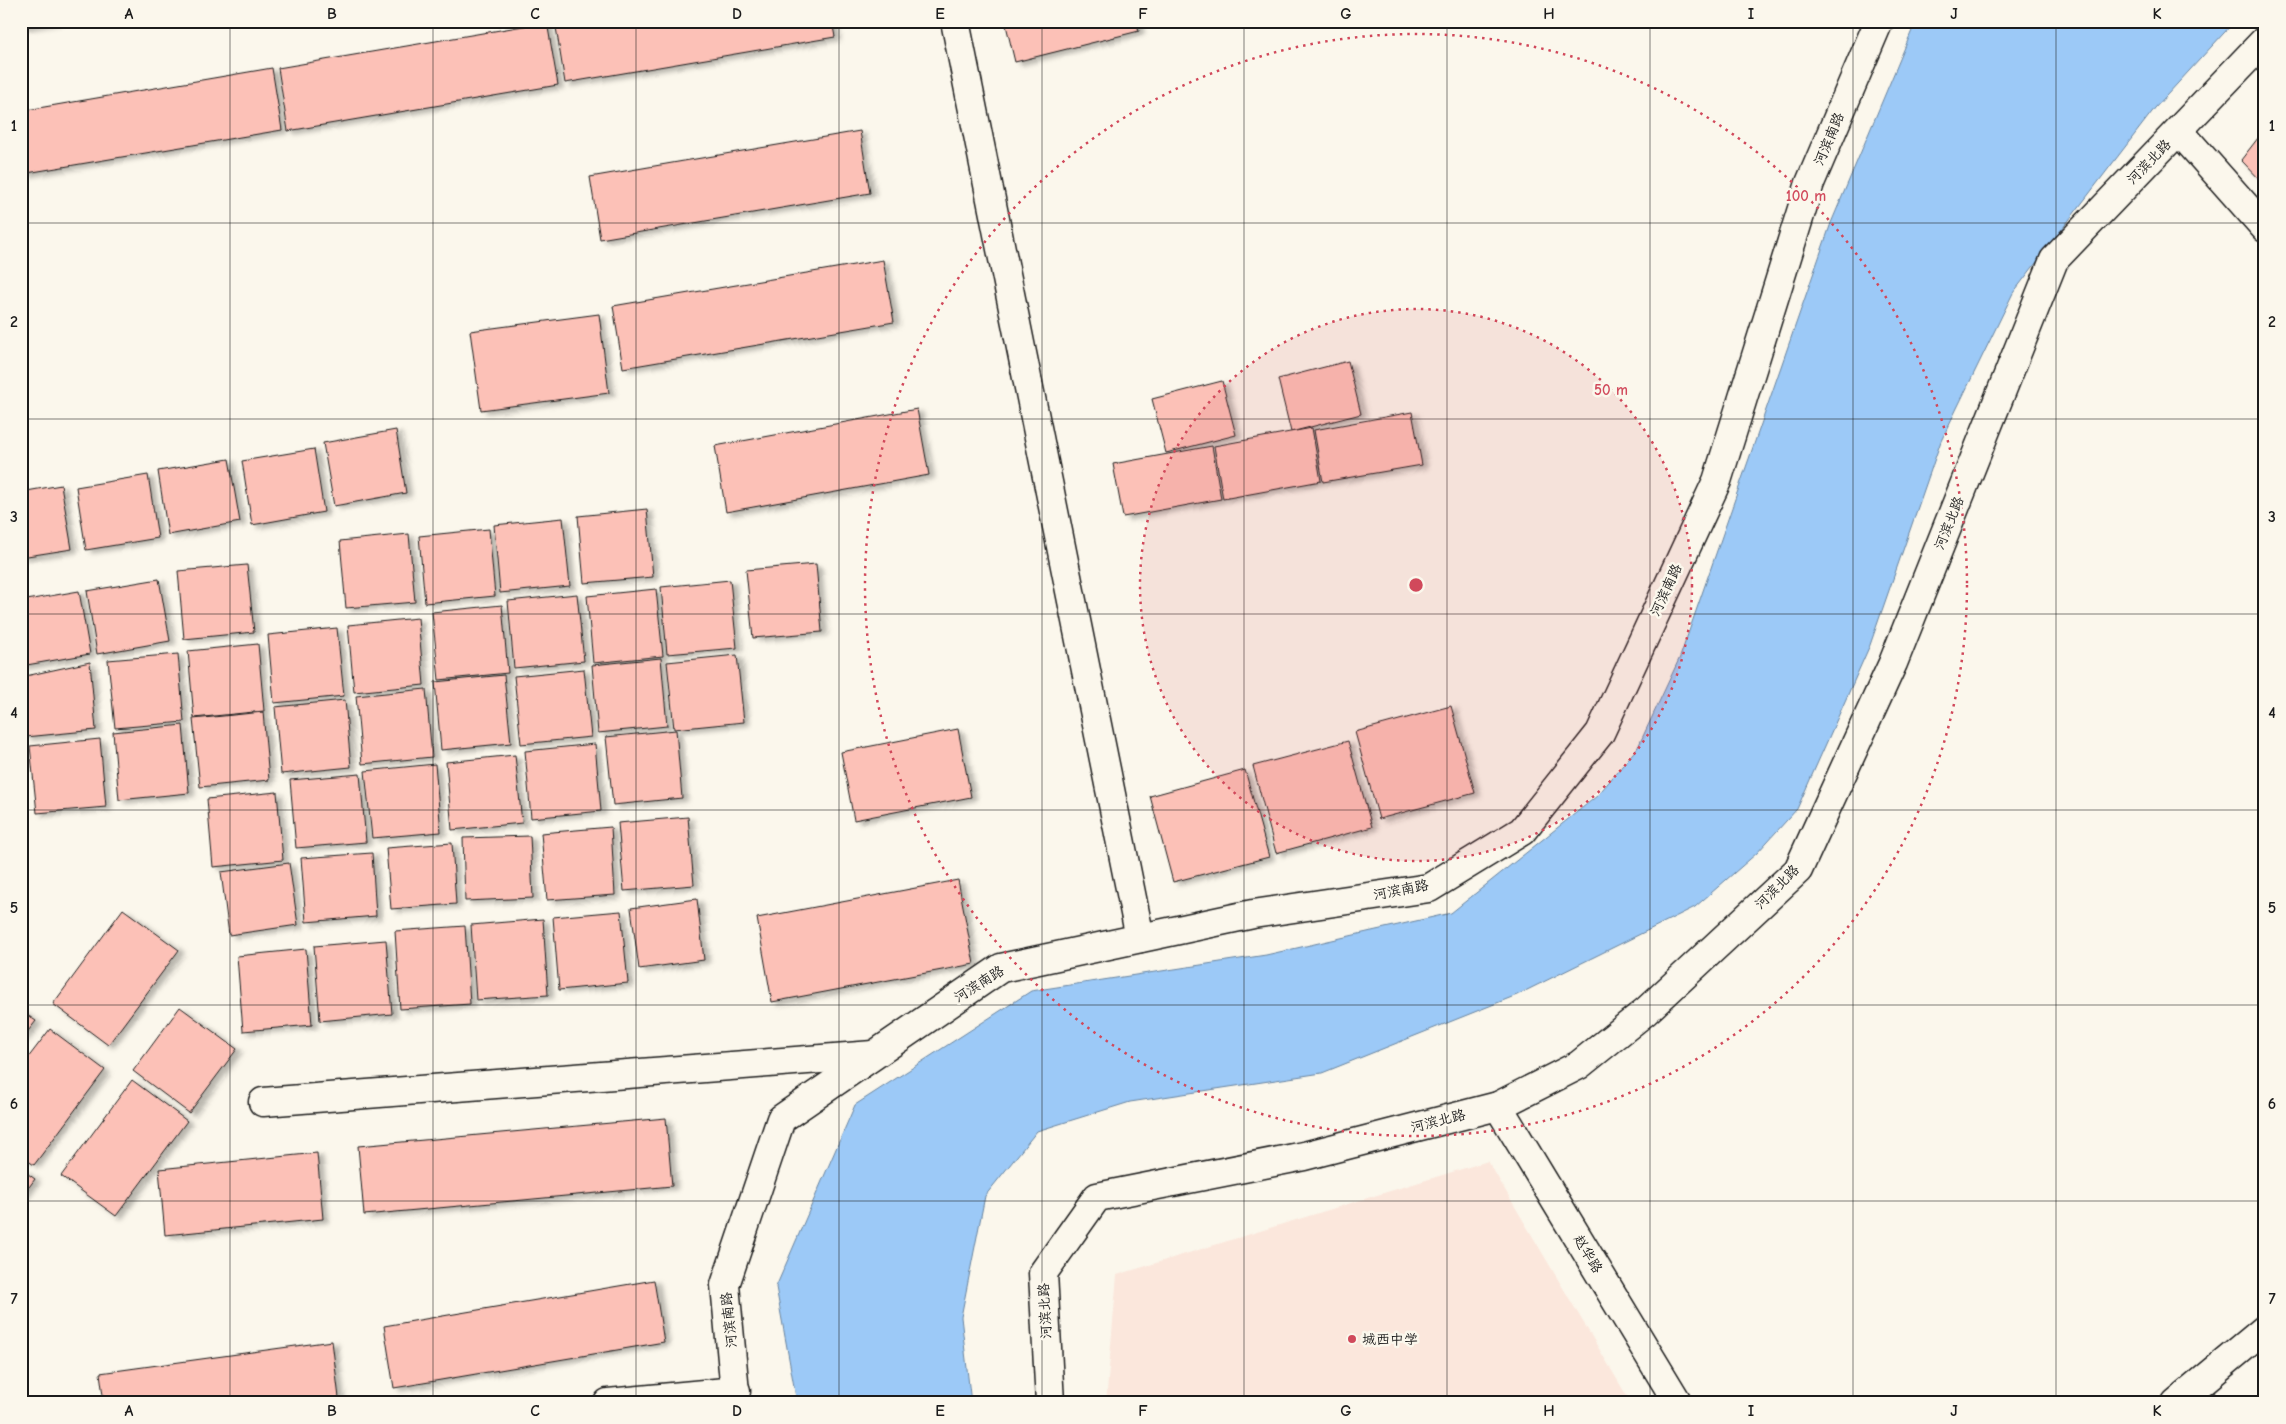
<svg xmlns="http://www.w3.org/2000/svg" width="2286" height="1424" viewBox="0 0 2286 1424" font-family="'Comic Neue','LXGW WenKai TC',sans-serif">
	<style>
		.built { fill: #fbe7dc }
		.water { fill: #9cc9f7; stroke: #69849f }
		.building { fill: #fcc1b7; stroke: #1c1c1c; filter: url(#shadow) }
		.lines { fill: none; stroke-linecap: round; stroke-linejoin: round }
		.street-casing { stroke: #1c1c1c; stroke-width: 31 }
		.secondary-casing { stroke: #1c1c1c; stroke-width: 31 }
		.street { stroke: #fbf7ec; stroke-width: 28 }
		.secondary { stroke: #fbf7ec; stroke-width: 28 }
		.grid { fill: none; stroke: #1c1c1c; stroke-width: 1; stroke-opacity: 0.55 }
		.ring { fill: none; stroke: #d1495b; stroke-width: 2.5; stroke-dasharray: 2.5 5 }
		.poi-dot { fill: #d1495b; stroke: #fbf7ec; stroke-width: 2 }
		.labels { text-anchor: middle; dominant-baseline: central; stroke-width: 5; stroke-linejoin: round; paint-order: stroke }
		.street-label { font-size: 14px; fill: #1c1c1c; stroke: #fbf7ec }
		.poi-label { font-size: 14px; fill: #1c1c1c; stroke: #fbf7ec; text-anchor: start }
		.centre { fill: #d1495b; stroke: #fbf7ec; stroke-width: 2.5 }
		.ring-label { font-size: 15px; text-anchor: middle; font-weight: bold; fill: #d1495b; stroke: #fbf7ec; stroke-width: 5; stroke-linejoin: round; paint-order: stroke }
		.neatline { fill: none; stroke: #1c1c1c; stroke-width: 2 }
		.grid-label { font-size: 16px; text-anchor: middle; font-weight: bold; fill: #1c1c1c }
	</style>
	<defs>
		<filter id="shadow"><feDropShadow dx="5.5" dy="3" stdDeviation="2.5" flood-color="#0004"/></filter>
	</defs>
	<rect width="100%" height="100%" fill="#fbf7ec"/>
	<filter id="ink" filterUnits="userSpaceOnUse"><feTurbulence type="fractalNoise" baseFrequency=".02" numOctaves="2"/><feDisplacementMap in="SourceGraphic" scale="10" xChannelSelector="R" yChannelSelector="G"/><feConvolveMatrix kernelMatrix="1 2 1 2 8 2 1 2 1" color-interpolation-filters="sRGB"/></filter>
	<g filter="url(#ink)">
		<path class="built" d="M1488,1161L1631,1403H1106L1117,1275Z"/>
		<path class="water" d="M1916,21H2235L2155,108L2013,293L1941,441L1870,645L1797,809L1757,853L1695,907L1517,995L1322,1073L1130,1102L1037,1131L985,1196L961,1317L971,1403H797L776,1287L855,1105L1031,991L1266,955L1451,913L1597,796L1638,747L1680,657L1831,223Z"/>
		<g class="building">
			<path d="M21,21H57L21,27Z"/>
			<path d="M555,21H832L835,37L565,83Z"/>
			<path d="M1005,21H1136L1139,31L1015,62Z"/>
			<path d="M547,22L558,85L288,131L278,68Z"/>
			<path d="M272,68L282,130L21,174V111Z"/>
			<path d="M2265,129V185L2241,160Z"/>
			<path d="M860,131L870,193L600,239L590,177Z"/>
			<path d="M883,260L894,322L623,368L613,306Z"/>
			<path d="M599,314L609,393L481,410L470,331Z"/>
			<path d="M1348,361L1361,414L1291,432L1278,379Z"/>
			<path d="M1222,381L1236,435L1166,453L1152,399Z"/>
			<path d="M917,409L929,475L726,512L715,446Z"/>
			<path d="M1412,412L1422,465L1323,482L1314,430Z"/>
			<path d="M1312,428L1321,481L1223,499L1214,446Z"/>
			<path d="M396,430L406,493L334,506L323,443Z"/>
			<path d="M1212,446L1221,499L1123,517L1113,464Z"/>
			<path d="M314,449L324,512L252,525L242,461Z"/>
			<path d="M229,459L240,522L168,535L158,471Z"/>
			<path d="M148,475L158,538L86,550L76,487Z"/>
			<path d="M61,485L72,549L21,557V492Z"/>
			<path d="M647,509L653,577L584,583L578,516Z"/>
			<path d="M563,518L570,586L500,593L494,525Z"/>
			<path d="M489,529L495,596L425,603L419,536Z"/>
			<path d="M409,534L415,602L346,608L340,541Z"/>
			<path d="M816,564L822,632L753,638L746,570Z"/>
			<path d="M247,565L254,632L184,639L178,571Z"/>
			<path d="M159,579L170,641L97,654L87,591Z"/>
			<path d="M730,580L737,648L667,654L661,587Z"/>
			<path d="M656,589L663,656L593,663L587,596Z"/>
			<path d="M79,591L90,654L21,666V601Z"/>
			<path d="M577,594L584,661L514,668L508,601Z"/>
			<path d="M502,605L508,673L439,680L432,612Z"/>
			<path d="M418,618L424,685L354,692L348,625Z"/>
			<path d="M337,628L344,696L274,703L268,635Z"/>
			<path d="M258,644L264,711L194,718L188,651Z"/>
			<path d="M178,654L184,722L115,728L108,660Z"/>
			<path d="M737,655L744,722L674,729L667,662Z"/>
			<path d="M661,658L667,726L598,733L592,665Z"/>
			<path d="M90,662L96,730L26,737L21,701V677Z"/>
			<path d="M584,669L591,737L521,744L514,676Z"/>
			<path d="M504,675L511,743L441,750L435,682Z"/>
			<path d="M426,689L432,757L362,764L356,696Z"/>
			<path d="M345,700L351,767L281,774L275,707Z"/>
			<path d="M1451,706L1475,793L1379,819L1355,732Z"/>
			<path d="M263,712L269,780L200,787L193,719Z"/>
			<path d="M183,725L189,793L119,800L113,732Z"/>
			<path d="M958,729L971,797L854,820L841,752Z"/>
			<path d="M676,730L682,798L613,805L606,737Z"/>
			<path d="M100,739L106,807L37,813L30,746Z"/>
			<path d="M1348,741L1372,827L1276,853L1253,766Z"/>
			<path d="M595,744L601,811L531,818L525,751Z"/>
			<path d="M515,755L522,823L452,830L446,762Z"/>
			<path d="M435,764L441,832L372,838L365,771Z"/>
			<path d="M1245,770L1269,857L1173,882L1150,796Z"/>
			<path d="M360,774L366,842L296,848L290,780Z"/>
			<path d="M277,792L283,860L213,867L207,799Z"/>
			<path d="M688,817L694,885L624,891L618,823Z"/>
			<path d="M611,827L615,895L547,900L541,833Z"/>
			<path d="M530,836L533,898L465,901L463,838Z"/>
			<path d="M452,843L456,904L391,909L386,848Z"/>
			<path d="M372,853L376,916L306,922L301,858Z"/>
			<path d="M289,863L298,925L229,935L221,872Z"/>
			<path d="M958,880L974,964L772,1002L757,918Z"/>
			<path d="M697,899L704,960L639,969L631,908Z"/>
			<path d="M123,909L179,950L108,1045L53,1004Z"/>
			<path d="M621,911L628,983L559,990L553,917Z"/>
			<path d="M543,919L548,995L476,1000L471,925Z"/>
			<path d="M465,926L470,1004L400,1009L395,931Z"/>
			<path d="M386,940L392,1014L320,1021L314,946Z"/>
			<path d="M306,949L312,1025L243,1031L237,956Z"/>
			<path d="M180,1007L237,1049L189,1113L133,1071Z"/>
			<path d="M21,1011L36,1021L21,1040Z"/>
			<path d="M50,1029L105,1070L34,1165L21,1156V1067Z"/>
			<path d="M132,1080L187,1121L116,1216L61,1176Z"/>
			<path d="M666,1118L672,1186L364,1215L358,1146Z"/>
			<path d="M317,1153L323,1219L165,1235L159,1169Z"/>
			<path d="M21,1169L35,1179L21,1198Z"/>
			<path d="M654,1280L664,1342L394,1388L384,1326Z"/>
			<path d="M332,1341L339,1398L302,1403H104L100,1373Z"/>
		</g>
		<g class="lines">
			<g class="street-casing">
				<g id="street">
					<path d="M955,21L1140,938"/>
					<path d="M2179,131L2265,228"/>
					<path d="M263,1102L873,1055"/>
					<path d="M608,1403L736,1391"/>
				</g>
			</g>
			<g class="secondary-casing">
				<g id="secondary">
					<path d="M1498,1106L1678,1403"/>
					<path d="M736,1403L725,1285L781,1119L1001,968L1253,914L1429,888L1522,831L1600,733L1717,481L1810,183L1879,21"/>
					<path d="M1050,1403L1043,1273L1097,1197L1304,1156L1498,1106L1579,1065L1646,1011L1798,870L1893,663L2054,260L2265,40"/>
					<path d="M2176,1403L2265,1329"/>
				</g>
			</g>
			<use href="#street" class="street"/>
			<use href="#secondary" class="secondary"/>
		</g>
	</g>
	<path class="grid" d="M230,21V1403M433,21V1403M636,21V1403M839,21V1403M1042,21V1403M1244,21V1403M1447,21V1403M1650,21V1403M1853,21V1403M2056,21V1403M21,223H2265M21,419H2265M21,614H2265M21,810H2265M21,1005H2265M21,1201H2265"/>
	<circle cx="1416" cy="585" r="276" fill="#d1495b" fill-opacity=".12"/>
	<g class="ring">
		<circle cx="1416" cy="585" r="276"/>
		<circle cx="1416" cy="585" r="551"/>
	</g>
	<circle class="poi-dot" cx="1352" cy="1339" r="5"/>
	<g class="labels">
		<g class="street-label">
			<text transform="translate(1829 139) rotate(-67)">河滨南路</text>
			<text transform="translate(2149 162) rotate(-46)">河滨北路</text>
			<text transform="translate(1949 523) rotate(-68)">河滨北路</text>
			<text transform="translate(1666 590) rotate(-65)">河滨南路</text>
			<text transform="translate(1777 887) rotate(-45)">河滨北路</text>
			<text transform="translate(1401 890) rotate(-11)">河滨南路</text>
			<text transform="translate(979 984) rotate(-32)">河滨南路</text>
			<text transform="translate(1438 1121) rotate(-14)">河滨北路</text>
			<text transform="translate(1588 1254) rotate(59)">赵华路</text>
			<text transform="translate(1045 1311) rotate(-93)">河滨北路</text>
			<text transform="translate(729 1320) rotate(-96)">河滨南路</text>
		</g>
		<g class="poi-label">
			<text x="1362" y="1339">城西中学</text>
		</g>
	</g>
	<circle cx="1416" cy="585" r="8" class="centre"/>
	<g class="ring-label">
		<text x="1806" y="201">100 m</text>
		<text x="1611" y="395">50 m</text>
	</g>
	<rect width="2286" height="1424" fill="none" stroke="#fbf7ec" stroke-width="55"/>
	<rect x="28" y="28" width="2230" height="1368" class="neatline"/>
	<g class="grid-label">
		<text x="129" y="19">A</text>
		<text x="332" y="19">B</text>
		<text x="535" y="19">C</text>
		<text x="737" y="19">D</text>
		<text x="940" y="19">E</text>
		<text x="1143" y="19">F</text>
		<text x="1346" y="19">G</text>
		<text x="1549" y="19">H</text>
		<text x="1751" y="19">I</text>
		<text x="1954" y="19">J</text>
		<text x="2157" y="19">K</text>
		<text x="14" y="131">1</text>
		<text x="2272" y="131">1</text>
		<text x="14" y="327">2</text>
		<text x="2272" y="327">2</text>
		<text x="14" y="522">3</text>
		<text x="2272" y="522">3</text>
		<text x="14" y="718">4</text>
		<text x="2272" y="718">4</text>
		<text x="14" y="913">5</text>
		<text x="2272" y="913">5</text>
		<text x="14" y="1109">6</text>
		<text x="2272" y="1109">6</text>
		<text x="14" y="1304">7</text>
		<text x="2272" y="1304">7</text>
		<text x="129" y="1416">A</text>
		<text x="332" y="1416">B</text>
		<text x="535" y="1416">C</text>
		<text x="737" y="1416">D</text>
		<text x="940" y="1416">E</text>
		<text x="1143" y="1416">F</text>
		<text x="1346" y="1416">G</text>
		<text x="1549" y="1416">H</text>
		<text x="1751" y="1416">I</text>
		<text x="1954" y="1416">J</text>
		<text x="2157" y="1416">K</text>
	</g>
</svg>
